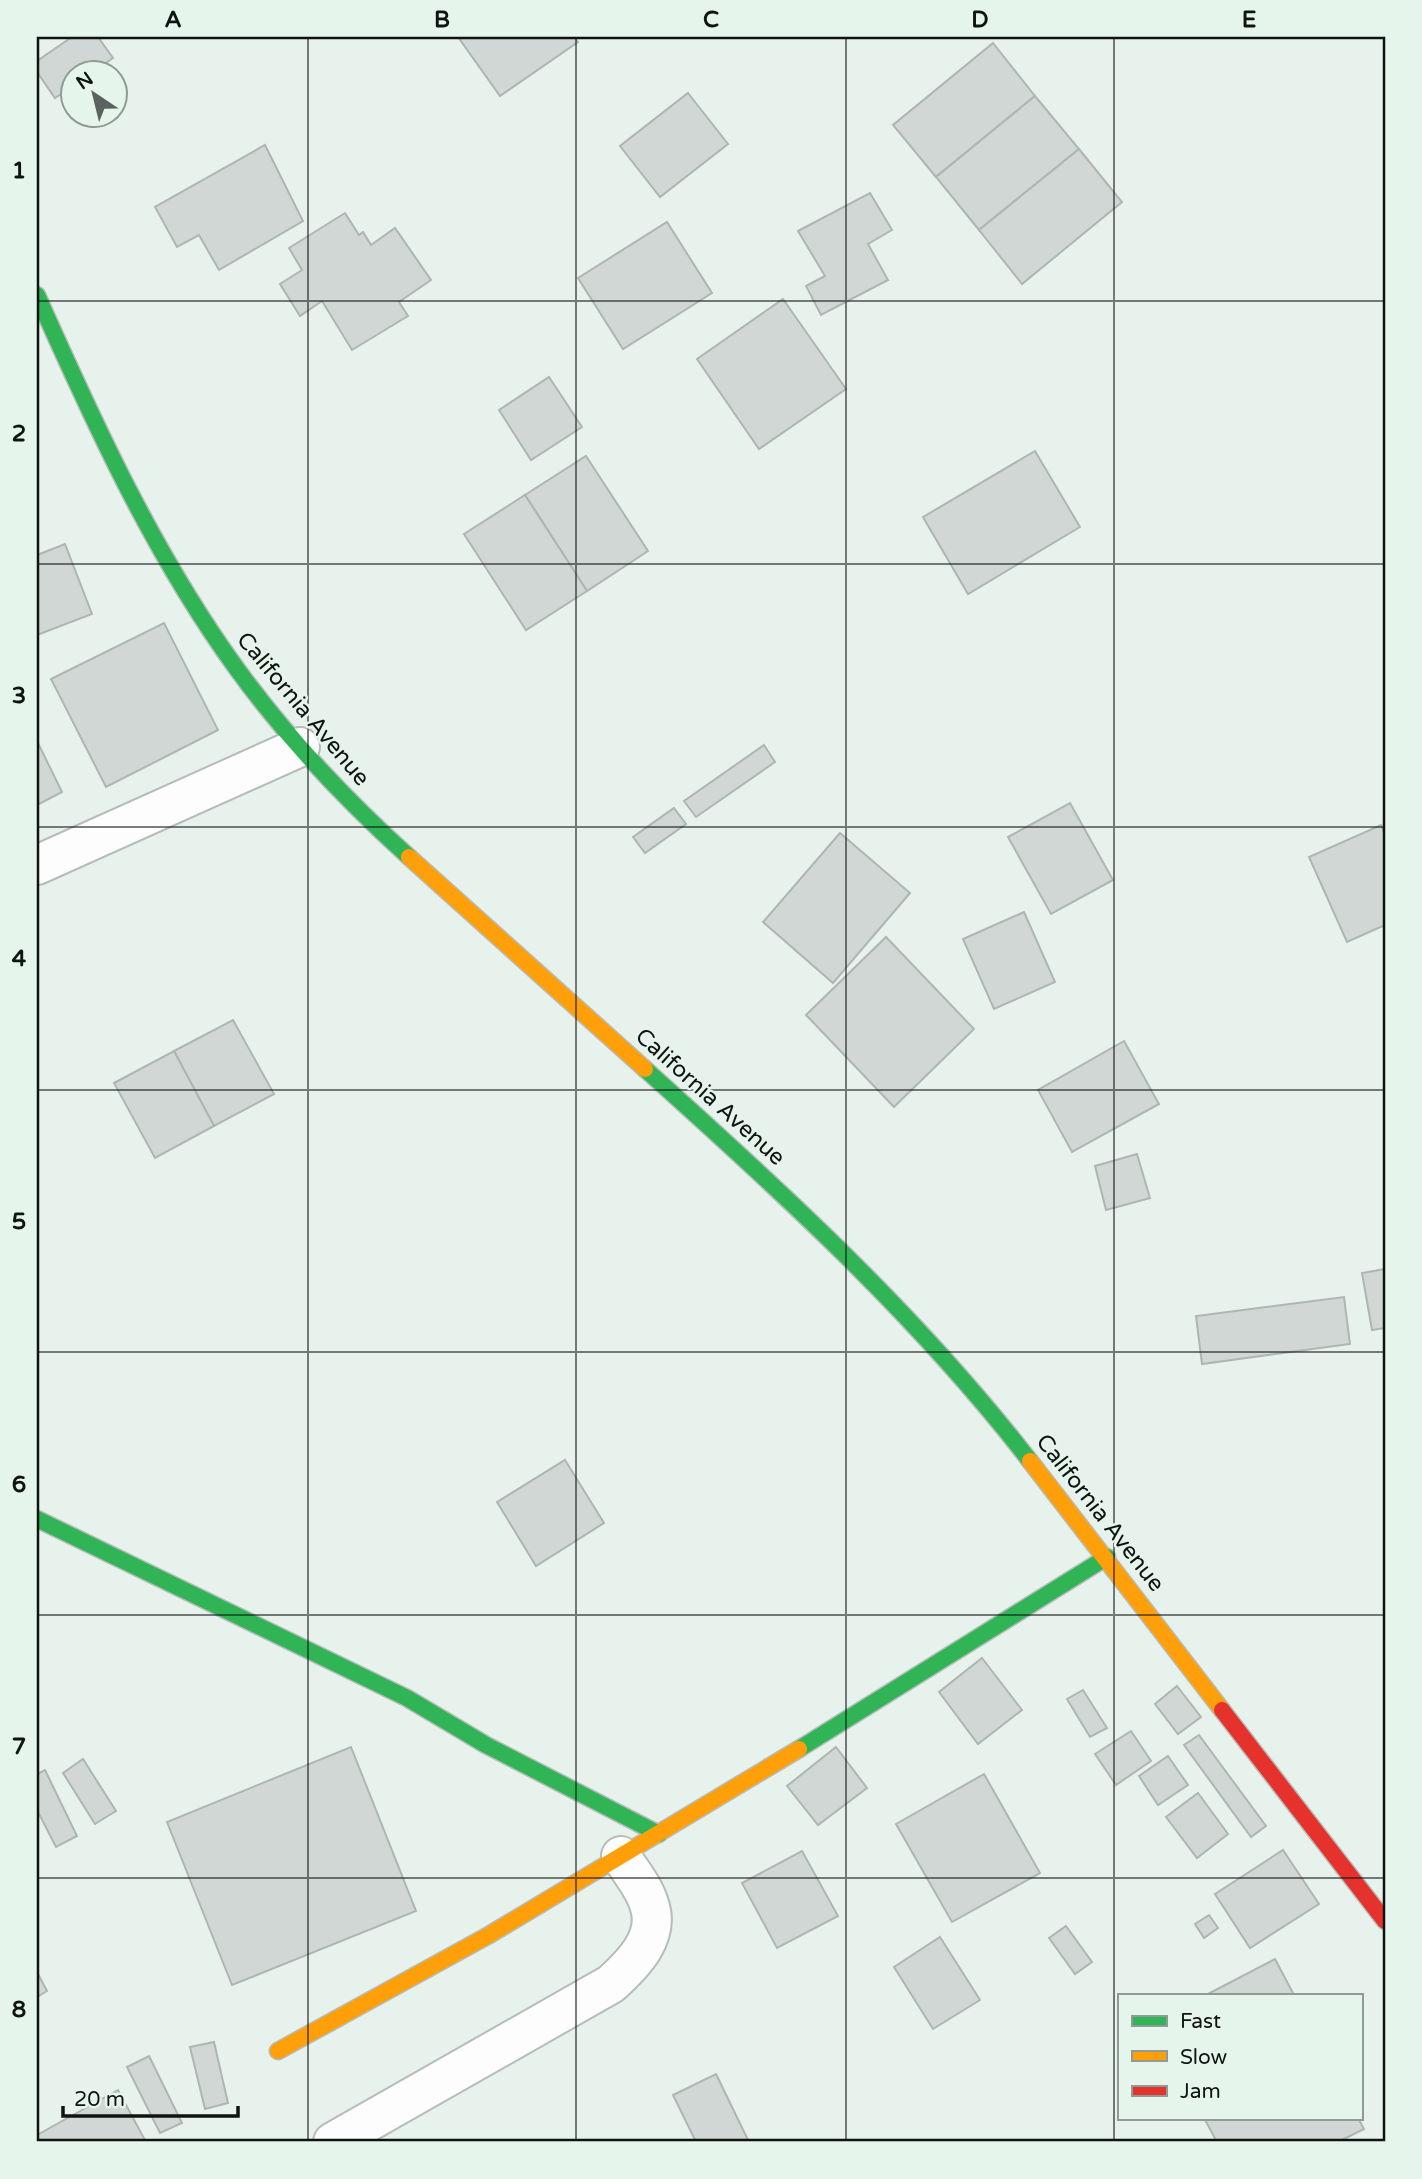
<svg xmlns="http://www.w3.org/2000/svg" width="1422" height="2179" viewBox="0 0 1422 2179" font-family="'Varela Round',sans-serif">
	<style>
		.building { fill: #d0d7d4; stroke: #afb6b2; stroke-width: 2 }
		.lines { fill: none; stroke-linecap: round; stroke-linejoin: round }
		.street-casing { stroke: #b5bcb9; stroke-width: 42 }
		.fast-casing { stroke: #b5bcb9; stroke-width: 19 }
		.slow-casing { stroke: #b5bcb9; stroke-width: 19 }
		.jam-casing { stroke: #b5bcb9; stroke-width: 19 }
		.street { stroke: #fcfdfc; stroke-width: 38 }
		.fast { stroke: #30b455; stroke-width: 16 }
		.slow { stroke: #ff9f0a; stroke-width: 16 }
		.jam { stroke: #e5322d; stroke-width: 16 }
		.grid { fill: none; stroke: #0f1412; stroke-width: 2; stroke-opacity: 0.55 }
		.labels { text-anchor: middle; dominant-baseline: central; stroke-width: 5; stroke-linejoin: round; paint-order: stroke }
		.street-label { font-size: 23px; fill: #0f1412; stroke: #e5f5ec }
		.neatline { fill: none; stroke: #0f1412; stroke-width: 2.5 }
		.grid-label { font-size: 23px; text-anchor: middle; font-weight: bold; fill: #0f1412 }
	</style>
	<rect width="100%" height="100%" fill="#e8f2ed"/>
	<g class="building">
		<path d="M72,37H98L113,58L90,74H74V85L55,98L37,72V61Z"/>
		<path d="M458,37H574L578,42L500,96Z"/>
		<path d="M993,43L1035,96L936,177L893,125Z"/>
		<path d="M688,93L728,144L660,197L620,146Z"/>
		<path d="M1035,96L1079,149L979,230L936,177Z"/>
		<path d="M265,145L303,221L219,270L199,235L177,247L155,207Z"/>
		<path d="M1079,149L1122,202L1022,284L979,230Z"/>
		<path d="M870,193L892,230L868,244L888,280L821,315L806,286L825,276L798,231Z"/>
		<path d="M345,213L359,235L363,232L371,245L395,228L431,280L399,302L408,316L352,350L322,301L300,316L280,284L302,270L289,248Z"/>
		<path d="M667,222L712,293L623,349L578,278Z"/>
		<path d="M783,299L846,389L759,449L697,359Z"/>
		<path d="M549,377L582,427L531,460L499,410Z"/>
		<path d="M1035,451L1080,527L968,594L923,517Z"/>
		<path d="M586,456L648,551L587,591L525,495Z"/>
		<path d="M525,495L587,591L526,630L464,534Z"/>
		<path d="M65,544L92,614L37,635V555Z"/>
		<path d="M164,623L218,730L106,787L51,679Z"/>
		<path d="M37,741L62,792L37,805Z"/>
		<path d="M764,745L775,762L696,817L684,801Z"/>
		<path d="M1070,803L1113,880L1051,914L1008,837Z"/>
		<path d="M674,808L686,824L645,853L633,837Z"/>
		<path d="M1381,825L1385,834V925L1347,942L1309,857Z"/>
		<path d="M840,833L910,893L833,983L763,922Z"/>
		<path d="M1024,912L1055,982L994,1009L963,939Z"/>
		<path d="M886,937L974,1029L894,1107L806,1015Z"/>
		<path d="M233,1020L274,1094L214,1126L174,1051Z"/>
		<path d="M1124,1041L1159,1104L1072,1152L1038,1090Z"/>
		<path d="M174,1051L214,1126L155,1158L114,1083Z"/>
		<path d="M1137,1154L1150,1198L1106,1210L1095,1166Z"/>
		<path d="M1385,1269V1328L1372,1330L1362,1273Z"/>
		<path d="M1344,1297L1350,1344L1202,1364L1196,1316Z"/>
		<path d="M565,1460L604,1523L536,1566L497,1502Z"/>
		<path d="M982,1658L1022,1710L978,1744L939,1692Z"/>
		<path d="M1177,1686L1201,1717L1178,1734L1155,1704Z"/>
		<path d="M1083,1690L1107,1728L1090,1737L1067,1699Z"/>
		<path d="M1131,1731L1151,1761L1116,1785L1095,1754Z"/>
		<path d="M1199,1735L1266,1826L1251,1837L1184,1745Z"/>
		<path d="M351,1747L416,1911L232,1985L167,1822Z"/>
		<path d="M836,1747L867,1788L818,1825L787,1786Z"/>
		<path d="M1168,1756L1188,1785L1158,1805L1139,1776Z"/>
		<path d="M83,1759L116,1811L95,1824L63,1773Z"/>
		<path d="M45,1770L77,1836L56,1847L37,1810V1774Z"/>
		<path d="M984,1774L1040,1873L952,1922L896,1824Z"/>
		<path d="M1198,1793L1228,1834L1197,1858L1166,1817Z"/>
		<path d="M1283,1850L1319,1904L1250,1948L1215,1894Z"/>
		<path d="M802,1851L838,1916L777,1948L742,1883Z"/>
		<path d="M1209,1915L1218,1928L1204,1938L1195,1924Z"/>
		<path d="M1066,1926L1092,1962L1075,1974L1049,1938Z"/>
		<path d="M940,1937L980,2000L933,2029L894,1967Z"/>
		<path d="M1275,1959L1294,1995H1206Z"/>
		<path d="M37,1972L47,1991L37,1997Z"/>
		<path d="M214,2042L228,2103L205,2109L190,2047Z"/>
		<path d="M149,2056L182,2123L160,2133L127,2067Z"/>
		<path d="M716,2074L749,2142H696L673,2095Z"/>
		<path d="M118,2090L146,2142H37V2135Z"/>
		<path d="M1204,2118H1358L1364,2129L1338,2142H1217Z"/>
	</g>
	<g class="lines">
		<g class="street-casing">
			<g id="street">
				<path d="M37,865L300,747"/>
				<path d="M333,2142L611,1984C632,1965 661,1937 649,1904C644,1887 630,1871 621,1856"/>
			</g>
		</g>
		<g class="fast-casing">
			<g id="fast">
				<path d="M37,295C94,423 154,555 237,669C287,738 346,800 409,857"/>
				<path d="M645,1069C781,1191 918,1316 1030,1461"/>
				<path d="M37,1519L407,1698L486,1745L659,1834"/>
				<path d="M799,1749L1107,1557"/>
			</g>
		</g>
		<g class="slow-casing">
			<g id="slow">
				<path d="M409,857L645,1069"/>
				<path d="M1030,1461L1222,1710"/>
				<path d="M278,2051L489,1935L799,1749"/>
			</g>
		</g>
		<g class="jam-casing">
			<path id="jam" d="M1222,1710L1385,1921"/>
		</g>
		<use href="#street" class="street"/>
		<use href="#fast" class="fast"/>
		<use href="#slow" class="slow"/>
		<use href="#jam" class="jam"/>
	</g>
	<path class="grid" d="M308,37V2142M576,37V2142M846,37V2142M1114,37V2142M37,301H1385M37,564H1385M37,827H1385M37,1090H1385M37,1352H1385M37,1615H1385M37,1878H1385"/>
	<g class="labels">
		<g class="street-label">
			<text transform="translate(303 709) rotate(50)">California Avenue</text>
			<text transform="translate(710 1097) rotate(42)">California Avenue</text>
			<text transform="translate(1100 1513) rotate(52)">California Avenue</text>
		</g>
	</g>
	<rect width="1422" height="2179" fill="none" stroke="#e5f5ec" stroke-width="77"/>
	<rect x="1118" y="1994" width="245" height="126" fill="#e5f5ec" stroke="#8f9b95" stroke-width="2"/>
	<rect x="1132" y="2016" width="35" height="10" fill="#30b455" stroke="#8f9b95" stroke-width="2"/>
	<text x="1180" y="2028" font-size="21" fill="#0f1412">Fast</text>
	<rect x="1132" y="2051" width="35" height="10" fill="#ff9f0a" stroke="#8f9b95" stroke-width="2"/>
	<text x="1180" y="2064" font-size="21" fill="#0f1412">Slow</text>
	<rect x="1132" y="2086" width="35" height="10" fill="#e5322d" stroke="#8f9b95" stroke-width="2"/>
	<text x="1180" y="2098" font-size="21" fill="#0f1412">Jam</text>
	<g transform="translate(94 94) rotate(325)"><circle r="33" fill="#e5f5ec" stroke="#8f9b95" stroke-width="2"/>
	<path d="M0-5L12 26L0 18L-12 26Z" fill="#5b625f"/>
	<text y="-10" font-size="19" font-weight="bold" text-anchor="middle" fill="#0f1412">N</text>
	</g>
	<path d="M63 2106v10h175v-10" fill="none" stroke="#0f1412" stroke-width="3.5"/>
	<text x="74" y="2106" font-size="21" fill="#0f1412" stroke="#e5f5ec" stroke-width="5" paint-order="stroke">20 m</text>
	<rect x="38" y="38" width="1346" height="2102" class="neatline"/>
	<g class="grid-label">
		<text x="173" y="27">A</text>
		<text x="442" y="27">B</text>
		<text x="711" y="27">C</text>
		<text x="980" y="27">D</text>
		<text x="1249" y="27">E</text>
		<text x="19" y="178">1</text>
		<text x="19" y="441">2</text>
		<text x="19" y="703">3</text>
		<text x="19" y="966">4</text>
		<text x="19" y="1229">5</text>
		<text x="19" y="1492">6</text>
		<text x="19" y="1754">7</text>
		<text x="19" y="2017">8</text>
	</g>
</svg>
